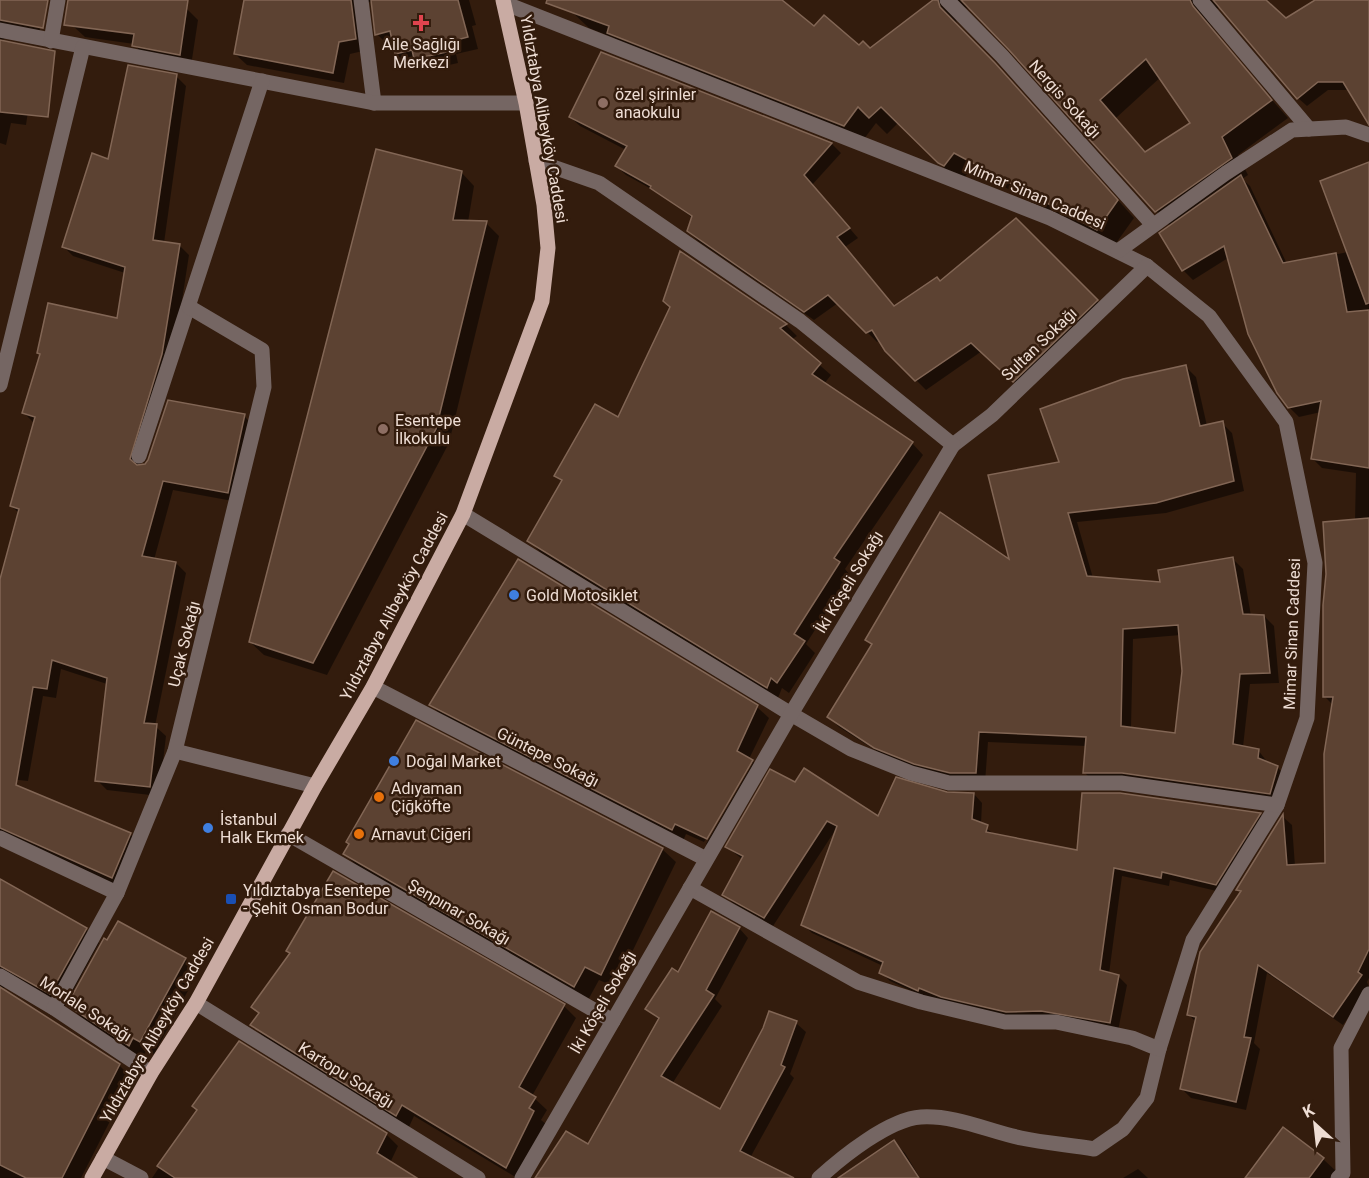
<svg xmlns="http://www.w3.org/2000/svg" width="1369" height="1178" viewBox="0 0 1369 1178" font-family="Roboto,sans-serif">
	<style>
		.shadow { fill: #0007; fill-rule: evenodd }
		.building { fill: #5c4232; stroke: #826655; stroke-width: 1.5; fill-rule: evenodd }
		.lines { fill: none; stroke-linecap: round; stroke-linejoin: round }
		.minor { stroke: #756663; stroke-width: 15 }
		.major { stroke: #c9aba3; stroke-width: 15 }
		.health-dot { fill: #e0444e; stroke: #331c0d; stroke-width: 2 }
		.education-dot { fill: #8d6e63; stroke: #331c0d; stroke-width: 2 }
		.shop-dot { fill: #3f7fe0; stroke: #331c0d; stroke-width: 2 }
		.food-dot { fill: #e8710a; stroke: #331c0d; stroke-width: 2 }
		.transit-dot { fill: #1a4fb4; stroke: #331c0d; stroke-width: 2 }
		.labels { text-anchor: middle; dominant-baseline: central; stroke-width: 5; stroke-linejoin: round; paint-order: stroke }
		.poi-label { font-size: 16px; fill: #eeddd4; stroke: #331c0d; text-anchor: start }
		.street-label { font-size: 16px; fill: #eeddd4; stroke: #331c0d }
	</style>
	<rect width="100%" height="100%" fill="#331c0d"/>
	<g class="shadow">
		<path d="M0,0H44L39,36L10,32L1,42L36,58L26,125L11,123L6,145L0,143Z"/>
		<path d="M79,0H178L198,20L191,66L145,57L134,44L85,37L73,26Z"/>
		<path d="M259,0H469L476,25L472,26L478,49L456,54L458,63L427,70L420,62L408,65L396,54L394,44L388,45L377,34L372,1L366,4L367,50L350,54L344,83L247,65L235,54Z"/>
		<path d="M568,0H779L939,125L935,0H941L955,14L957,25L1012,82L1134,218L1114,246L971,169L961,182L956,180L899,122L887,134L876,123L861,143L626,50L614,38L589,28L571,11Z"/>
		<path d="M957,0H1267L1237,23L1221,8L1211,9L1207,20L1219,36L1165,77L1163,75L1116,118L1146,153L1192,123L1231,54L1288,118L1238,155L1248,175L1242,179L1250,186L1287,264L1348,252L1369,164V978L1367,982L1369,987L1343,1025L1267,973L1254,1043L1260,1049L1246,1110L1191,1098L1181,1088L1196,1022L1189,1015L1241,893L1238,889L1283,817L1292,825L1295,866L1326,864L1333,705L1325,697L1355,521L1356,473L1322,468L1312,458L1321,412L1299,417L1289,407L1228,258L1193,280L1183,270L1161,234L1171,227L1010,48L972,10L964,7Z"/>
		<path d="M1317,0H1369V122L1350,90H1328L1307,106L1298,98Z"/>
		<path d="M602,54L832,144L841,153L812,185L858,238L845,247L895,307L940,283L1016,220L1106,310L1023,390L982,351L926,390L886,350L879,340L877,342L838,303L814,320L698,241L688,231L693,218L655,191L626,175L616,166L626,150L580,126L570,117Z"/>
		<path d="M176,76L186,86L164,243L179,245L189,255L172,365L140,466L244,416L254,426L238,502L173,490L154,560L176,563L186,573L155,726L166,736L159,796L107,790L97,780L107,684L61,669L56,698L43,696L28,781L0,778V585L19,513L11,506L34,423L24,413L41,355L38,353L118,320L125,273L73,256L63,246L109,160Z"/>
		<path d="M461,172L474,186L468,222L486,223L499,236L449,443L327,675L264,655L250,642Z"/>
		<path d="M681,253L786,325L797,336L791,340L831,375L824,384L912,443L923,455L845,569L850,575L806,644L815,653L789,693L782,688L778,698L540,552L529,540L563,482L556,476L619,419L671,308Z"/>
		<path d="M1186,367L1196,377L1207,426L1222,423L1232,433L1244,491L1166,513L1077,522L1093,578L1162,584L1233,559L1243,569L1251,616H1264L1274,626L1279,683L1250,684L1243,747L1258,750L1268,763L1277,767L1287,777L1280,804L1095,783L1085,773L1086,746L988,742L985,783H961L886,757L839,727L829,717L873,646L867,640L1012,562L1061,463ZM1181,635L1184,671L1176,734L1131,728L1133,639Z"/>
		<path d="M519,561L757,707L769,718L749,759L752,761L764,772L719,849L706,844L753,763H750L704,842L686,834L683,841L442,716L431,705Z"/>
		<path d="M0,780L130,834L140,844L122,887L0,837Z"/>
		<path d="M795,784L879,818L946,794H974L982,803L981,824L996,836L1079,852L1260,814L1269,823L1225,893L1170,880L1169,886L1122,876L1109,974L1118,976L1127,985L1118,1031L1016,1021L927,998L890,981L881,972L883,966L812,933L803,924L836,829L773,926L733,903L724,894L742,859L727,847Z"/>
		<path d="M662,849L676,862L615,987L599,980L588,1000L358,867L345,854Z"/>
		<path d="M0,881L86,929L99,943L64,1007L8,981L3,990L119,1065L132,1078L81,1178H0Z"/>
		<path d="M739,928L748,938L715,999L722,1006L672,1084L720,1111L770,1013L796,1023L806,1032L790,1074L794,1078L750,1158L776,1178H537L588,1147L659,1020L647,1009L679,974Z"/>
		<path d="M291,953L564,1006L576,1018L532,1096L547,1110L541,1120L546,1124L517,1178L414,1116L409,1127L264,1037L252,1025L260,1014L253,1007Z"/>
		<path d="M185,959L198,972L154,1054L147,1050L142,1058L82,1018L69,1005Z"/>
		<path d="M239,1043L386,1134L398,1146L390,1163L414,1178H152L198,1110Z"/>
		<path d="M894,1142L905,1153L920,1178H841Z"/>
		<path d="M1323,1159L1337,1172L1332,1178H1247Z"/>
		<path d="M1138,1169L1148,1178H1123Z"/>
	</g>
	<g class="building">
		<path d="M0,0H48L43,28L0,20Z"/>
		<path d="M68,0H188L180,55L132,46L134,34L64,25Z"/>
		<path d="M244,0H351L356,39L339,42L333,73L234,54Z"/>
		<path d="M371,0H458L468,37L445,43L447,52L414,59L412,50L395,54L390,31L375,35Z"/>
		<path d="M547,0H782L814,26L824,15L859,45L863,41L870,48L933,0H938L940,7L995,63L1118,200L1097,230L954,153L944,166L938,163L881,107L869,118L858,107L844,126L607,33L609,26L546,3Z"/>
		<path d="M961,0H1190L1193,6L1272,100L1222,137L1232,158L1155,212L1009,50ZM1146,59L1190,123L1145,152L1100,100Z"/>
		<path d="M1213,0H1266L1286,18L1315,0H1369V125L1343,82H1318L1297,99Z"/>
		<path d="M0,40L55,51L48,117L0,112Z"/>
		<path d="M601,52L832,143L804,175L850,228L837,237L894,306L937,277L940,281L1016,218L1098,300L1013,382L971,343L915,381L885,351L872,330L866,333L828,295L804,312L687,231L692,216L650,188L651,186L615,166L627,146L569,117Z"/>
		<path d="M128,65L177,74L153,240L180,244L162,354L130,459L137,465L145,464L148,460L168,400L245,414L228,493L163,481L142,556L176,562L144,723L157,724L150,787L95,781L107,678L52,660L47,689L33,687L16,785L131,833L112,878L0,828V579L19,509L10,506L35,417L22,413L40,354L37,353L48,303L117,318L125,267L62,247L92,153L108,159Z"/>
		<path d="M376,149L462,171L453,220L487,221L436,429L313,663L249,642Z"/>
		<path d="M1369,162V303L1366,304L1320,181Z"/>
		<path d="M1241,175L1283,263L1336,253L1347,312L1369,310V468L1311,459L1321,401L1288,408L1277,393L1248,334L1224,246L1182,271L1159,233Z"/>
		<path d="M680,251L787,324L780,328L821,363L812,374L913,442L834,558L840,562L794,634L805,641L777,683L771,678L767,688L527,541L562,480L554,476L595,404L618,417L670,307L663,301Z"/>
		<path d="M1186,365L1200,426L1223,421L1234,481L1156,503L1068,513L1087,576L1160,582L1158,570L1233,557L1243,614L1264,615L1270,673L1240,674L1233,744L1259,749L1258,758L1278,766L1270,794L1122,773H1083L1086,737L979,732L976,773H950L914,764L874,748L827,717L872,644L865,640L940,512L1009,559L988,475L1059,462L1040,409L1123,379ZM1178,625L1182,671L1175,733L1121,726L1123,629Z"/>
		<path d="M1369,518V949L1358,972L1362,975L1333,1017L1258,965L1244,1037L1251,1038L1236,1102L1180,1089L1196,1017L1187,1015L1200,952L1241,891L1236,890L1283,814L1287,865L1325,863L1324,754L1333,697H1323V605L1326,574L1323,522Z"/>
		<path d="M518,559L758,705L737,751L753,760L707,839L675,824L672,830L429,705Z"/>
		<path d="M416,720L663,848L601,975L585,967L574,987L343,854L349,844L346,842Z"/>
		<path d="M804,768L878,816L896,777L947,792L974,793L972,819L988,825L986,832L1077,850L1082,793H1120L1261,813L1216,885L1162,872L1161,878L1114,868L1100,970L1119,975L1110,1023L1041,1011L1006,1012L941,997L919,988L918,991L879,973L883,962L801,925L837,826L827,821L764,918L722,895L743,856L725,847L770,769L795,782Z"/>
		<path d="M333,871L565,1004L519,1087L536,1097L529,1108L534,1111L506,1168L402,1105L396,1116L250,1025L259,1013L251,1007L290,953L286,951Z"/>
		<path d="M0,879L87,928L50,994L0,966Z"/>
		<path d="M711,911L740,927L706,990L714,995L661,1076L720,1109L763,1028L769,1011L797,1021L781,1065L785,1067L740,1151L794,1178H535L566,1131L588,1144L659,1018L645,1009L672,968L678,972Z"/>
		<path d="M118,921L186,958L140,1042L133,1038L129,1046L67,1005L104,938L107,940Z"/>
		<path d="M0,987L120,1064L62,1178H26L0,1165Z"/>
		<path d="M239,1041L387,1133L377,1153L417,1178H175L157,1166L197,1110L192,1106Z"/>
		<path d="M1283,1127L1324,1158L1309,1178H1245Z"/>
		<path d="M894,1140L919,1178H838Z"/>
	</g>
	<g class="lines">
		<g class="minor">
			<path d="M361,0L374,103"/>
			<path d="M947,0L1002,56L1153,225"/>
			<path d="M1200,0L1309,129"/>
			<path d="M504,3L1050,218L1147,266L1209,316L1286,422L1315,563L1307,718L1277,805L1193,940L1159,1049L1147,1098L1123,1129L1094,1149C1070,1145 1045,1143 1021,1138C988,1131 956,1115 921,1117C889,1119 842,1157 819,1178"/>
			<path d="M0,30L374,103H526"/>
			<path d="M51,41L58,0"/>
			<path d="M1118,251L1226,173L1292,130L1346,127L1369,135"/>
			<path d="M0,385L83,47"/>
			<path d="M953,445L992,415L1147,266"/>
			<path d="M139,456L262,81"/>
			<path d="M463,514L791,714L851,749L911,773L949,783H1121L1277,805"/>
			<path d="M373,687L706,859"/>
			<path d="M175,751L315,786"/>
			<path d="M288,834L613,1021"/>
			<path d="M0,838L117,893"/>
			<path d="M690,888L858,982L921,1002L1005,1022H1056L1132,1038L1159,1049"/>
			<path d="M0,976L54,1008L151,1073"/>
			<path d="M196,1003L478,1178"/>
			<path d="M54,1008L117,893L175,751L264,387L262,350L189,307"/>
			<path d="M103,1158L141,1178"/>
			<path d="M522,1178L791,714L953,445L800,321L599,183L536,161"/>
			<path d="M1338,1178L1343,1173L1341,1048L1369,994"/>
		</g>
		<path class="major" d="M92,1178L151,1073L196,1003L315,786L373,687L463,514L542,301L548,248L544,205L526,103L503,0"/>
	</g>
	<path class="health-dot" d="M418 14h6v6h6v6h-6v6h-6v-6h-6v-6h6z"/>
	<g class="education-dot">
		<circle cx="603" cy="103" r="6"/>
		<circle cx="383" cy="429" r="6"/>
	</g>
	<g class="shop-dot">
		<circle cx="514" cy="595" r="6"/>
		<circle cx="394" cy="761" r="6"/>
		<circle cx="208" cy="828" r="6"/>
	</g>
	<g class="food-dot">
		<circle cx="379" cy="797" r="6"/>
		<circle cx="359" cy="834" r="6"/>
	</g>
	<rect class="transit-dot" x="225" y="893" width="12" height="12" rx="3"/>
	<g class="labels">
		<g class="poi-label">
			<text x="421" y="44" text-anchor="middle">Aile Sağlığı<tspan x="421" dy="18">Merkezi</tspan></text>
			<text x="615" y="94">özel şirinler<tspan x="615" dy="18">anaokulu</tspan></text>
			<text x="395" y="420">Esentepe<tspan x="395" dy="18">İlkokulu</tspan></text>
			<text x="526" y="595">Gold Motosiklet</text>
			<text x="406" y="761">Doğal Market</text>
			<text x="391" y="788">Adıyaman<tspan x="391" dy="18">Çiğköfte</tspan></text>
			<text x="220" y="819">İstanbul<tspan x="220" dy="18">Halk Ekmek</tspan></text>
			<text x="371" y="834">Arnavut Ciğeri</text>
			<text x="243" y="890">Yıldıztabya Esentepe<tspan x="243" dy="18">- Şehit Osman Bodur</tspan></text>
		</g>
		<g class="street-label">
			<text transform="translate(1065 99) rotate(48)">Nergis Sokağı</text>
			<text transform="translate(544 119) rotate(80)">Yıldıztabya Alibeyköy Caddesi</text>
			<text transform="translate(1035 195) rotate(23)">Mimar Sinan Caddesi</text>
			<text transform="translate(1039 344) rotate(-44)">Sultan Sokağı</text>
			<text transform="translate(849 582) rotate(-59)">İki Köşeli Sokağı</text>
			<text transform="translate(394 606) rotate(-62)">Yıldıztabya Alibeyköy Caddesi</text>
			<text transform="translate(1292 634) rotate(-88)">Mimar Sinan Caddesi</text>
			<text transform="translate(184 644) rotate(-76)">Uçak Sokağı</text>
			<text transform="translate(548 757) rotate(27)">Güntepe Sokağı</text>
			<text transform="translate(459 912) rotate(30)">Şenpınar Sokağı</text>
			<text transform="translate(603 1002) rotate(-60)">İki Köşeli Sokağı</text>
			<text transform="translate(86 1009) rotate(33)">Morlale Sokağı</text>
			<text transform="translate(157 1030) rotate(-60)">Yıldıztabya Alibeyköy Caddesi</text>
			<text transform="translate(346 1075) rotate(32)">Kartopu Sokağı</text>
		</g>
	</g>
	<g transform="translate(1315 1124) rotate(333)" stroke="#331c0d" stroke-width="4.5" paint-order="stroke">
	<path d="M0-4.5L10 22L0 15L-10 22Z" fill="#eeddd4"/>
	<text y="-9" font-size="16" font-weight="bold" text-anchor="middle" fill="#eeddd4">K</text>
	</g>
</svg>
